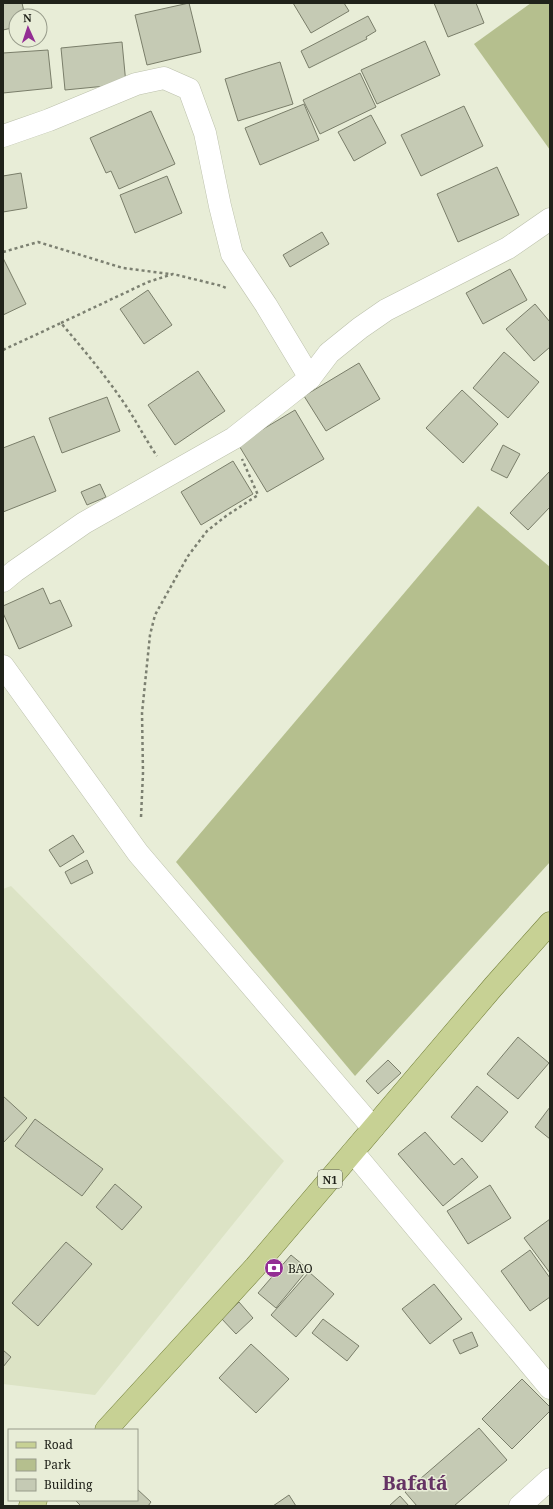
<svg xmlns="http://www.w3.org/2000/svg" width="553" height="1509" viewBox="0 0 553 1509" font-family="'Noto Serif',serif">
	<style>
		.built { fill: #dce3c5 }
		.green { fill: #b5bf8e }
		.building { fill: #c5cab4; stroke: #7a7e6a }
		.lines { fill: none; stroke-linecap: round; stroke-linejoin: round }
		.minor-casing { stroke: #bcc1ac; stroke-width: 23 }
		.primary-casing { stroke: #74803a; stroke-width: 23 }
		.path { stroke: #7c8071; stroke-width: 2.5; stroke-dasharray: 3 3; stroke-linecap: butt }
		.minor { stroke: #fff; stroke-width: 22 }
		.primary { stroke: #c7d194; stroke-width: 22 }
		.labels { text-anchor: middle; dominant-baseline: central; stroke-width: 3; stroke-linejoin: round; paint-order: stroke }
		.shield { fill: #e8edd7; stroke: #5c5f53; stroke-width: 1 }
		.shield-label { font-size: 11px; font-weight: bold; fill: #20221a }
		.poi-label { font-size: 12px; fill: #20221a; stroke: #e8edd7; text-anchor: start }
		.town-label { font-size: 20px; font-weight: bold; fill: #653364; stroke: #e8edd7 }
	</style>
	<rect width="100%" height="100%" fill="#e8edd7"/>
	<path class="built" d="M11,886L284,1161L95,1395L3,1384V889Z"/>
	<g class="green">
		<path d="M531,3H550V150L474,44Z"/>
		<path d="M478,506L550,567V862L355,1076L176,862Z"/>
	</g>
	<g class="building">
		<path d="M3,3H22L25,16H16V27L3,30Z"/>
		<path d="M189,3L201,52L147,65L135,15Z"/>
		<path d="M293,3H344L349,11L311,33Z"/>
		<path d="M434,3H476L484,23L448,37Z"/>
		<path d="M368,16L376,31L366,37L367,39L309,68L301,51Z"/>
		<path d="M425,41L440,75L377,104L361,70Z"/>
		<path d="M122,42L126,84L65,90L61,48Z"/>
		<path d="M48,50L52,88L3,93V53Z"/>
		<path d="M280,62L293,104L238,121L225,79Z"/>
		<path d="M360,73L376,107L320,134L303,100Z"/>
		<path d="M304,104L319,140L260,165L245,128Z"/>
		<path d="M464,106L483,146L421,176L401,135Z"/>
		<path d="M151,111L175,164L119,189L111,171L106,173L90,138Z"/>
		<path d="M371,115L386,143L354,161L338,132Z"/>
		<path d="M497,167L519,215L458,242L437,194Z"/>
		<path d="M21,173L27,208L3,212V176Z"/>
		<path d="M167,176L182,213L135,233L120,195Z"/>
		<path d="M322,232L329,244L290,267L283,255Z"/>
		<path d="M3,258L26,304L3,315Z"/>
		<path d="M510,269L527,300L483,324L466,293Z"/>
		<path d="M148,290L172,325L144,344L120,309Z"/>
		<path d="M535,304L550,322V347L534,361L506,329Z"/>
		<path d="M504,352L539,382L508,418L473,388Z"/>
		<path d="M359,363L380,399L326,431L304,396Z"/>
		<path d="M198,371L225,411L175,445L148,405Z"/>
		<path d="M462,390L498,424L463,463L426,428Z"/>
		<path d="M107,397L120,431L62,453L49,418Z"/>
		<path d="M295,410L324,459L267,492L238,444Z"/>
		<path d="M34,436L56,491L3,512V448Z"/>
		<path d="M503,445L520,454L507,478L491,470Z"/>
		<path d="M233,461L253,494L201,525L181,492Z"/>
		<path d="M550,471V507L528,530L510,513Z"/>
		<path d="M100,484L106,497L87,505L81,492Z"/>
		<path d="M43,588L50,604L60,600L72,626L19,649L3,613V606Z"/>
		<path d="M73,835L84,852L60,867L49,850Z"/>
		<path d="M87,860L93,873L71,884L65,872Z"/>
		<path d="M518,1037L549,1063L518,1099L487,1074Z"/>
		<path d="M388,1060L401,1073L378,1094L366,1081Z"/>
		<path d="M477,1086L508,1112L482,1142L451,1117Z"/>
		<path d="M3,1096L27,1118L3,1143Z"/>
		<path d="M550,1107V1139L535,1127Z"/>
		<path d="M35,1119L103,1169L82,1196L15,1146Z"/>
		<path d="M425,1132L454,1165L462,1158L478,1177L443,1206L398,1154Z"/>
		<path d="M115,1184L142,1207L122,1230L96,1207Z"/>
		<path d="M490,1185L511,1218L468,1244L447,1211Z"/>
		<path d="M550,1219V1273L524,1238Z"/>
		<path d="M66,1242L92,1264L38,1326L12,1303Z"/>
		<path d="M530,1250L550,1278V1297L530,1311L501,1271Z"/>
		<path d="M291,1255L308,1269L276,1308L258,1293Z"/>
		<path d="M309,1272L334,1294L296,1337L271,1315Z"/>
		<path d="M434,1284L462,1319L430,1344L402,1309Z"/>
		<path d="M239,1302L253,1318L236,1334L221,1318Z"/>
		<path d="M323,1319L359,1346L347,1361L312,1333Z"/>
		<path d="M472,1332L478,1346L460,1354L453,1340Z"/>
		<path d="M251,1344L289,1379L256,1413L219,1378Z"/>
		<path d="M3,1350L11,1357L3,1367Z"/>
		<path d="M522,1379L550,1407V1411L512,1449L482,1419Z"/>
		<path d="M479,1428L507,1460L454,1506H417L405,1492Z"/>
		<path d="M137,1489L151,1502L148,1506H81L75,1500H137Z"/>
		<path d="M289,1495L296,1506H273Z"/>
		<path d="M400,1496L409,1506H389Z"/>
	</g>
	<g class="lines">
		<g class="minor-casing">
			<g id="minor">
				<path d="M3,136L49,120L136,84L164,78L189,89L205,133L220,206L232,254L266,305L310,378"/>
				<path d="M3,581L15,571L84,523L234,438L310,378L329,353L360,328L386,310L508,248L550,219"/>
				<path d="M3,666L138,853L373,1128"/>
				<path d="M353,1152L550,1388"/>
				<path d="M520,1506L550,1479"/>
			</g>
		</g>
		<g class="primary-casing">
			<g id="primary">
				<path d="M106,1430L255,1267L493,987L550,923"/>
				<path d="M30,1506L36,1500"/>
			</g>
		</g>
		<g class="path">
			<path d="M3,252L38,242L123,268L170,274"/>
			<path d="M61,323L148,282L173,274L222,286L228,289"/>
			<path d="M3,350L61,323C83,349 105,375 124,403C136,420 145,439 157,456"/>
			<path d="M141,817L143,773L142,713L150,635L155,615L188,556L207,531L226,516L258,495L242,459"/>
		</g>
		<use href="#minor" class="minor"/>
		<use href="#primary" class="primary"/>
	</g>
	<defs>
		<g id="bank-disc" transform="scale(1)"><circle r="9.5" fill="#932d93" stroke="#e8edd7"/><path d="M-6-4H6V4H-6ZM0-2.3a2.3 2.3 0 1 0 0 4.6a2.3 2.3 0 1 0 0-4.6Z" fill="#fff"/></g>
	</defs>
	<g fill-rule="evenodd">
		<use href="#bank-disc" x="274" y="1268"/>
	</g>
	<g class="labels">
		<rect class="shield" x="318" y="1170" width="24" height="18" rx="3"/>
		<g class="shield-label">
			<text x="330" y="1179">N1</text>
		</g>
		<g class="poi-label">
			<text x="288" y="1268">BAO</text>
		</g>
		<g class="town-label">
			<text x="415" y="1482">Bafatá</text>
		</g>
	</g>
	<rect width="553" height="1509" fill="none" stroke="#20221a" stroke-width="8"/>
	<rect x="8" y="1429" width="130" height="72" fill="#e8edd7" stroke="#989c8b"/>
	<rect x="16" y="1442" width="20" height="6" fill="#c7d194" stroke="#989c8b"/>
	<text x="44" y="1449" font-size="12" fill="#20221a">Road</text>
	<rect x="16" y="1459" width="20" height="12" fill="#b5bf8e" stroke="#989c8b"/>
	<text x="44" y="1469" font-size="12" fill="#20221a">Park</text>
	<rect x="16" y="1479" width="20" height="12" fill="#c5cab4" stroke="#989c8b"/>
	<text x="44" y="1489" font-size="12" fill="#20221a">Building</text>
	<g transform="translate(28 28) rotate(357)"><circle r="19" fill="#e8edd7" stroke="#989c8b"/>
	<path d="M0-3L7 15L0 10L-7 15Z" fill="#932d93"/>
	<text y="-6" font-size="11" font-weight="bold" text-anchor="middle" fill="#20221a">N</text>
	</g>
</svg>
